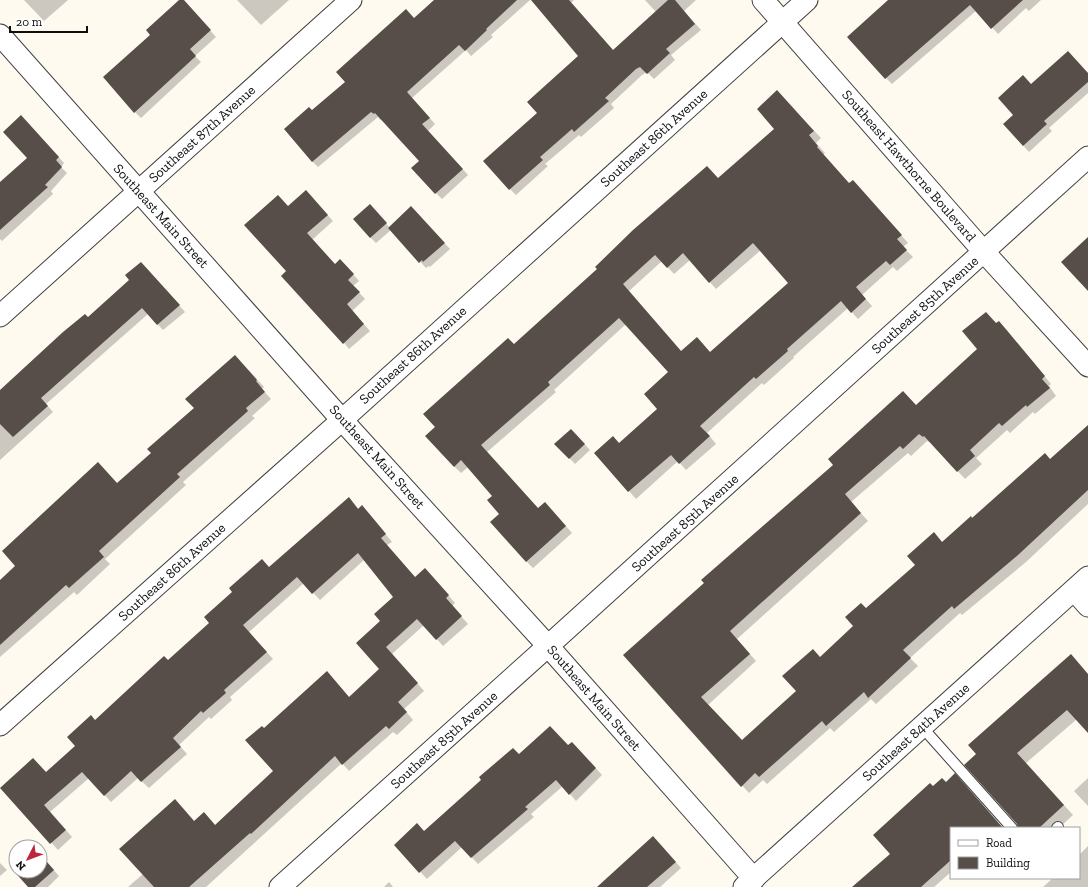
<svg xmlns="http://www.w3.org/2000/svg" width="1088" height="887" viewBox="0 0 1088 887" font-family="'Zilla Slab',serif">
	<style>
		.shadow { fill: #0003; fill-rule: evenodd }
		.building { fill: #574e4a; fill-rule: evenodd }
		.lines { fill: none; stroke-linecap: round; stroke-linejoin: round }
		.lane-casing { stroke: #414141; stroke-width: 12 }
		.street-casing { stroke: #414141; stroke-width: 23 }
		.lane { stroke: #fff; stroke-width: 10 }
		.street { stroke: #fff; stroke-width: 21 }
		.labels { text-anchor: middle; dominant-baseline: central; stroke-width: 4; stroke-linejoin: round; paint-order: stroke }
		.street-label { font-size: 14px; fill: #0e0e0e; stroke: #fff }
	</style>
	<rect width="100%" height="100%" fill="#fffaef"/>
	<g class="shadow">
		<path d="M24,0H68L44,21Z"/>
		<path d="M180,0H183L187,5L216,37L195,56L201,62L141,118L135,112L151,35Z"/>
		<path d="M237,0H289L261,25Z"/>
		<path d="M436,0H530L491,35L493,37L471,56L466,50L412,98L435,124L428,131L468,175L442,199L436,193L420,161L382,118L380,120L378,117L318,167L312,161V111L347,82Z"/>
		<path d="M532,0H574L571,3L614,51L656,12L645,0H696L684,11L701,30L671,55L675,60L654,79L647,72L642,75L611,104L614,108L581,137L579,135L545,164L548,166L516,195L510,189L538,113L580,56L551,24L553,22Z"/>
		<path d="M890,0H1041L1029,11L1026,8L998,34L977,10L892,84L886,78Z"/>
		<path d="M1088,74V93L1049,128L1052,131L1029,152L1004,124L1015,115L1032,85Z"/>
		<path d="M777,91L821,138L816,143L825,153L823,155L849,184L860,188L908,243L903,247L913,257L897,271L893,267L862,295L872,306L858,319L848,308L793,357L794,358L764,385L762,383L707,433L716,444L686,470L678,461L636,499L596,453L620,444L658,409L669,372L626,324L554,390L556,392L487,452L538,509L552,510L572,533L533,568L526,561L500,514L493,496L468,467L461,473L454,466L514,345L719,179L776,129ZM761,250L790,283L710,353L682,352L629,291L662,261L674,274L690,260L716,289Z"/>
		<path d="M27,122L64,163L61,167L67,173L51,191L53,194L2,241L0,239V183L28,158Z"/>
		<path d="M312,198L333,221L312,240L335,265L346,266L359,281L353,286L365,299L352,311L370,331L349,349L287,271L288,207Z"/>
		<path d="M376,212L390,228L417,214L450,249L430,267L429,266L426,268L391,230L376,243L370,237Z"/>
		<path d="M147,269L185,312L163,330L148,314L46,404L53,412L0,460V391Z"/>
		<path d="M986,313L997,324L999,322L1006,329L1051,384L1049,386L1056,396L1035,414L1033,412L1010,433L1007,430L976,458L982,464L965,479L932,443L927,441L911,456L908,453L851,502L868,521L737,639L756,661L708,705L742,741L797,692L820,658L855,626L866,609L916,565L934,533L943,543L1088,432V504L1026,562L962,615L960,613L910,658L918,666L876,704L871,699L834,732L830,728L767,784L763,780L749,793L624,655L917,406L978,349Z"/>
		<path d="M242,363L264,387L262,389L271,399L252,416L255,418L183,482L186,485L105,559L110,564L77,595L74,592L0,657V581L17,566L72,489L71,487L98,463L117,484L152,453Z"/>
		<path d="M577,436L590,450L575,464L556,444Z"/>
		<path d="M349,499L359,509L369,514L392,542L387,545L416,578L432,576L455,603L452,606L468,624L443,646L424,625L392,654L424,691L404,709L413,720L397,735L393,732L349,771L342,763L206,887H128L143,874L182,807L195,822L211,820L216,826L274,771L264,729L327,672L350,698L381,669L382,621L395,597L364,560L320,600L304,583L249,632L273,659L230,697L232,700L211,719L209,717L179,745L187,754L149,788L138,778L111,802L89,778L50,812L72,837L58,850L2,789L46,773L77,746L95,721L168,661Z"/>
		<path d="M1088,674V731L1077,719L1026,763L1073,815L1059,828H1020L1018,823L966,765Z"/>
		<path d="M568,746L579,750L602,775L576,801L563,786L531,814L534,817L478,864L462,847L427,879L395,845L424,832L519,755Z"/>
		<path d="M1088,778V806L1074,791Z"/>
		<path d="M930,785L1003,828H951V872L934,887H854L891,854Z"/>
		<path d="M659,843L681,868L660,887H598Z"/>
		<path d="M1088,846V887H1043L1053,878H1079V855Z"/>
		<path d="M40,855L59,876L48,887H29L14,870L16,868V871H40Z"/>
		<path d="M0,863L7,870L0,876Z"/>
		<path d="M389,882L393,887H384Z"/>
	</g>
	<g class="building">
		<path d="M179,0H184L211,30L190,49L196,56L134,113L103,77L150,35L146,30Z"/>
		<path d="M434,0H517L486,29L487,30L465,51L459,45L407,92L430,118L422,124L463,169L435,194L411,168L419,161L375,113L374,114L371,112L312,162L284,129L309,107L312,110L345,82L336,72L406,9L414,18Z"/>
		<path d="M531,0H569L613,50L668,0H675L695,24L666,49L670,53L647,74L640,67L636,69L605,98L609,101L574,132L572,129L540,157L543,160L509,190L483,161L537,113L527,102L578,56Z"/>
		<path d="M888,0H1023L991,29L970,5L885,79L847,37Z"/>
		<path d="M1068,51L1088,73V82L1044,121L1047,124L1023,146L1003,124L1013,115L998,98L1023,75L1031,84Z"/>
		<path d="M777,90L814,131L809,135L818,146L817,147L849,183L853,180L902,235L897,239L907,250L890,265L886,261L856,287L866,299L851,313L841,301L787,349L788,351L756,379L754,377L700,426L710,436L679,464L671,455L628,492L594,453L613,436L619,443L657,409L644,394L668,372L619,318L548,382L550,385L481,445L538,508L545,502L566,526L526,562L490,522L499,514L487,500L492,496L461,460L454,467L425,436L435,427L423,414L508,338L514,344L597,269L595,267L633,230L707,166L718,178L774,129L757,109ZM753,243L788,283L710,352L697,337L681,351L623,284L655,255L667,268L683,253L709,283Z"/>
		<path d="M21,115L59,157L56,160L62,167L45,185L48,187L0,230V182L27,158L3,132Z"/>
		<path d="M306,190L328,215L307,233L335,264L340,259L354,274L348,280L360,292L347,304L364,324L343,344L281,276L286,271L244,225L278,195L288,206Z"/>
		<path d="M370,204L387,223L370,238L353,219Z"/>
		<path d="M411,206L445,243L423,262L422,260L419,263L388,228Z"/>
		<path d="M1088,237V291L1061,262Z"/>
		<path d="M141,262L180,305L157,325L142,308L41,398L48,406L13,437L0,424V390L63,332L85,314L88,317L129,280L125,275Z"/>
		<path d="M986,312L996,323L999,321L1045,376L1042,379L1050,388L1027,407L1026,405L1002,426L999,423L970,450L975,456L957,472L924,436L923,437L919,434L903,449L900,446L845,494L861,513L730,631L750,654L701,697L742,740L796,691L782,676L813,649L820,657L853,626L845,617L861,603L866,608L915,565L907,556L934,532L942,542L971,516L972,518L1045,453L1050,459L1088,425V490L1018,555L954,609L952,606L903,650L911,658L868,698L864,692L826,726L822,721L759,777L755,773L741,787L623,655L704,583L701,580L833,465L828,459L903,391L916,405L977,349L962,331Z"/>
		<path d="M235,355L257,380L256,381L265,392L246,408L248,411L177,474L180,477L99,551L104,557L69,588L66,585L0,645V580L15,566L2,551L98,462L117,483L151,453L147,449L194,408L185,399Z"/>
		<path d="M571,429L585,444L569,459L554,444Z"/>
		<path d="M349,497L358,509L362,505L382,529L386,534L381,538L415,577L425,568L449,595L446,598L462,616L436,640L417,619L386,647L418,683L398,702L407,712L389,729L386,726L342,765L335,756L251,834L250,833L189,887H154L119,849L175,799L194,821L204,812L215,825L273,771L245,740L262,726L264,728L327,671L349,697L379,669L356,643L380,621L374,614L393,597L358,553L312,594L297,577L243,625L267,652L224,690L226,693L203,713L201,711L173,738L181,747L141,782L131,771L104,796L82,772L44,805L66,830L50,844L0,788L33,758L46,772L75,746L67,737L91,715L95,720L164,656L168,660L209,623L204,617L232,592L229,588L262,559L269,567Z"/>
		<path d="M1071,654L1088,674V733L1067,710L1017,753L1064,805L1039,828H1018L1017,824L964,765L976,754L968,745Z"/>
		<path d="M550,726L568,745L572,742L596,768L569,795L556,780L525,807L528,809L471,858L455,841L419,873L394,845L417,823L424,831L481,780L479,777L513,748L519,754Z"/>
		<path d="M955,773L1003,828H951V860L921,887H852L890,854L873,835L930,783L933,786L942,778L946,782Z"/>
		<path d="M653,836L676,862L647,887H597Z"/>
		<path d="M40,854L54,870L35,887H28L13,870L16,867V871H40Z"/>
	</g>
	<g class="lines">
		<g class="lane-casing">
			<g id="lane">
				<path d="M922,727L1012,828"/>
				<path d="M1057,828L1058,827"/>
			</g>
		</g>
		<g class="street-casing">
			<g id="street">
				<path d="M763,0L984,252L1088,366"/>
				<path d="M0,35L342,420L548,646L754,879"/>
				<path d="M0,316L351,0"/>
				<path d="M1074,590L1088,606"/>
				<path d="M0,725L342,420L807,0"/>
				<path d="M280,887L548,646L1088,157"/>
				<path d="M744,887L1088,577"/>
			</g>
		</g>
		<use href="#lane" class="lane"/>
		<use href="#street" class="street"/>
	</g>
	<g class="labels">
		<g class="street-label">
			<text transform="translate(202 134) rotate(-42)">Southeast 87th Avenue</text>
			<text transform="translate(654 138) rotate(-42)">Southeast 86th Avenue</text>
			<text transform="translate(909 166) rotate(49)">Southeast Hawthorne Boulevard</text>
			<text transform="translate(161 216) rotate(48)">Southeast Main Street</text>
			<text transform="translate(925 305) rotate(-42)">Southeast 85th Avenue</text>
			<text transform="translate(413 355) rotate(-42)">Southeast 86th Avenue</text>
			<text transform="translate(377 457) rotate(48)">Southeast Main Street</text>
			<text transform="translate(685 523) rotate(-42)">Southeast 85th Avenue</text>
			<text transform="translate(172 572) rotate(-42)">Southeast 86th Avenue</text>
			<text transform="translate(594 698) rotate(49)">Southeast Main Street</text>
			<text transform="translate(916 732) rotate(-42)">Southeast 84th Avenue</text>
			<text transform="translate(444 740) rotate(-42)">Southeast 85th Avenue</text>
		</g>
	</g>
	<rect x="950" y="827" width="130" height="52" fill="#ffffff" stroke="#9f9f9f"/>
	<rect x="958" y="840" width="20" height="6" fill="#ffffff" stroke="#9f9f9f"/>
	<text x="986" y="847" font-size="12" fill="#0e0e0e">Road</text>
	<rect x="958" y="857" width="20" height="12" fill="#574e4a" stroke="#9f9f9f"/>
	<text x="986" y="867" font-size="12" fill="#0e0e0e">Building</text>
	<g transform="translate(28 859) rotate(228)"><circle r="19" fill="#ffffff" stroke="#9f9f9f"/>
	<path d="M0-3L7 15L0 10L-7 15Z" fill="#bc283b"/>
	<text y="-6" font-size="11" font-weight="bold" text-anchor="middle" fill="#0e0e0e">N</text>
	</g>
	<path d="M10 26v6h77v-6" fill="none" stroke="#0e0e0e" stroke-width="2"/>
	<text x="16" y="26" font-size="12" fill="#0e0e0e" stroke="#ffffff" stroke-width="3" paint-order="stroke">20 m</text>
</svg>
